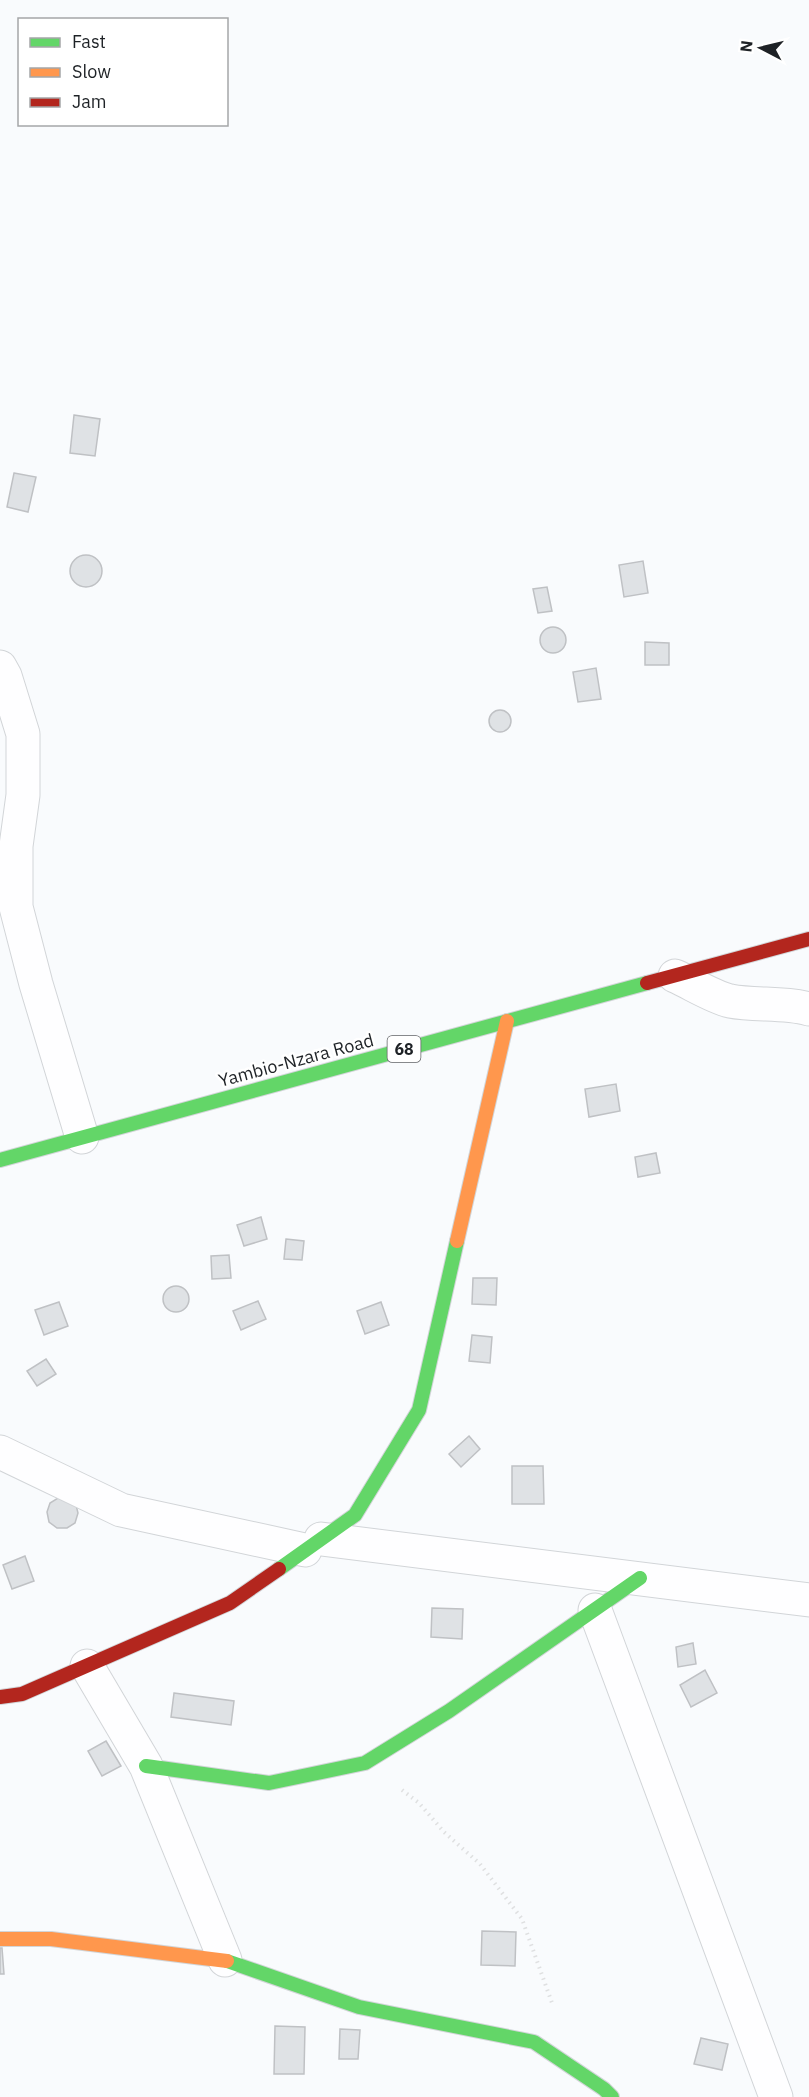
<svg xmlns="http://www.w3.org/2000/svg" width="809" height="2097" viewBox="0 0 809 2097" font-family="'IBM Plex Sans',sans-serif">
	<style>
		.building { fill: #dfe2e5; stroke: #bfc1c4; stroke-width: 1.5 }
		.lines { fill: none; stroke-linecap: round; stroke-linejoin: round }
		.street-casing { stroke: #d2d5d8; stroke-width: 35 }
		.fast-casing { stroke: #d2d5d8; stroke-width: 16 }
		.slow-casing { stroke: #d2d5d8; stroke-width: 16 }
		.jam-casing { stroke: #d2d5d8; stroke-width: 16 }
		.path { stroke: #dfe0e1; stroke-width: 4; stroke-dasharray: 1.5 4.5; stroke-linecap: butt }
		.street { stroke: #fefeff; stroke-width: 33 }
		.fast { stroke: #63d668; stroke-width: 14 }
		.slow { stroke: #ff974d; stroke-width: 14 }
		.jam { stroke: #b3261e; stroke-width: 14 }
		.labels { text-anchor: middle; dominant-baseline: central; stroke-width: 5; stroke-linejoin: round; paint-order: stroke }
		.shield { fill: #fff; stroke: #626467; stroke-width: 1.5 }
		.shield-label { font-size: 16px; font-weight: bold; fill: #1e2226 }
		.street-label { font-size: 18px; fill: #1e2226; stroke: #fff }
	</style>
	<rect width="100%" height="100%" fill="#f9fbfd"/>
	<g class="building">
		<path d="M74,415L100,419L95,456L70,453Z"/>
		<path d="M14,473L36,477L28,512L7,507Z"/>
		<circle cx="86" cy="571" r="16"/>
		<path d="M643,561L648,593L624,597L619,565Z"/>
		<path d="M547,587L552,611L538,613L533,589Z"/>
		<circle cx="553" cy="640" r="13"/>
		<path d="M645,642L669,643V665H645Z"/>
		<path d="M596,668L601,699L578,702L573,672Z"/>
		<circle cx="500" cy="721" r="11"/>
		<path d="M616,1084L620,1111L589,1117L585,1089Z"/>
		<path d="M656,1153L660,1173L638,1177L635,1157Z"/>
		<path d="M261,1217L267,1239L244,1246L237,1225Z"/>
		<path d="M286,1239L304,1241L302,1260L284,1259Z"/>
		<path d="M229,1255L231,1278L212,1279L211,1256Z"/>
		<path d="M473,1278H497L496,1305L472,1304Z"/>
		<circle cx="176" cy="1299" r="13"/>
		<path d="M258,1301L266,1319L241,1330L233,1311Z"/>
		<path d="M59,1302L68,1326L44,1335L35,1310Z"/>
		<path d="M381,1302L389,1325L365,1334L357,1311Z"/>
		<path d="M472,1335L492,1337L490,1363L469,1361Z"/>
		<path d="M46,1359L56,1374L37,1386L27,1371Z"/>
		<path d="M469,1436L480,1449L461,1467L449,1454Z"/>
		<path d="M512,1466H543L544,1504H512Z"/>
		<path d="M58,1498L76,1505L78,1513L75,1523L67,1528H57L49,1522L47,1512L50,1503Z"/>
		<path d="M25,1556L34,1581L12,1589L3,1565Z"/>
		<path d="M432,1608L463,1609L462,1639L431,1637Z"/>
		<path d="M693,1643L696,1664L678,1667L676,1647Z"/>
		<path d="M705,1670L717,1693L691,1707L680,1685Z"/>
		<path d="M174,1693L234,1701L231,1725L171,1717Z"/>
		<path d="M106,1741L121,1766L102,1776L88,1751Z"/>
		<path d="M482,1931L516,1932L515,1966L481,1965Z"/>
		<path d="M0,1948H2L4,1974H0Z"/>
		<path d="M275,2026L305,2027L304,2074H274Z"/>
		<path d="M340,2029L360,2030L358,2059H339Z"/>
		<path d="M701,2038L728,2044L722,2070L694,2064Z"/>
	</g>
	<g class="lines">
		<g class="street-casing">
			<g id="street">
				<path d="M0,667L5,676L23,734V795L16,846V907L36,984L82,1137"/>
				<path d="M675,976C691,983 713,997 730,1001C756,1006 784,1002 809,1009"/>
				<path d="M0,1452L121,1510L305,1550"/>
				<path d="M321,1539L809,1600"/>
				<path d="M595,1610L776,2097"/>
				<path d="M87,1666L146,1766L225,1960"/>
			</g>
		</g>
		<g class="fast-casing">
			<g id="fast">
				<path d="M0,1160L647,983"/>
				<path d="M279,1569L355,1515L419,1410L457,1241"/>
				<path d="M146,1766L269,1783L365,1763L449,1711L640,1578"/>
				<path d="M227,1961L359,2007L534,2042L604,2089L612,2097"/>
			</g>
		</g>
		<g class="slow-casing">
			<g id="slow">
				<path d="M457,1241L507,1021"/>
				<path d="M0,1939H51L227,1961"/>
			</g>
		</g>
		<g class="jam-casing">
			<g id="jam">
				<path d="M647,983L809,939"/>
				<path d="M0,1697L22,1694L230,1603L279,1569"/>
			</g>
		</g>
		<path class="path" d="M402,1790L419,1803L444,1832L480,1864L522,1919L552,2003"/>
		<use href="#street" class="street"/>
		<use href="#fast" class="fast"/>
		<use href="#slow" class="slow"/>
		<use href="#jam" class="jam"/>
	</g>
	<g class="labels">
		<rect class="shield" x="387.5" y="1036" width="33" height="26" rx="4.5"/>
		<g class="shield-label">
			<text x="404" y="1049">68</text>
		</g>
		<g class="street-label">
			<text transform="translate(296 1060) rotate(-15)">Yambio-Nzara Road</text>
		</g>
	</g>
	<rect x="18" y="18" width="210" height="108" fill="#ffffff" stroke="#a5a7a8" stroke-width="1.5"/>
	<rect x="30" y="38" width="30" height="9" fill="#63d668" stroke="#a5a7a8" stroke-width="1.5"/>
	<text x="72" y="48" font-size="18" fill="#1e2226">Fast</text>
	<rect x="30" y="68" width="30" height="9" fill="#ff974d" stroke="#a5a7a8" stroke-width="1.5"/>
	<text x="72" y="78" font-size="18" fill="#1e2226">Slow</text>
	<rect x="30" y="98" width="30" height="9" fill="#b3261e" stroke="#a5a7a8" stroke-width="1.5"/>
	<text x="72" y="108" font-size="18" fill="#1e2226">Jam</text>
	<g transform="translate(761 48) rotate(277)" stroke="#ffffff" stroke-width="4.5" paint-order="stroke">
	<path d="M0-4.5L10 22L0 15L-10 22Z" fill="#1e2226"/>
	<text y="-9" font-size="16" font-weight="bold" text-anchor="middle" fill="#1e2226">N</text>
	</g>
</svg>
